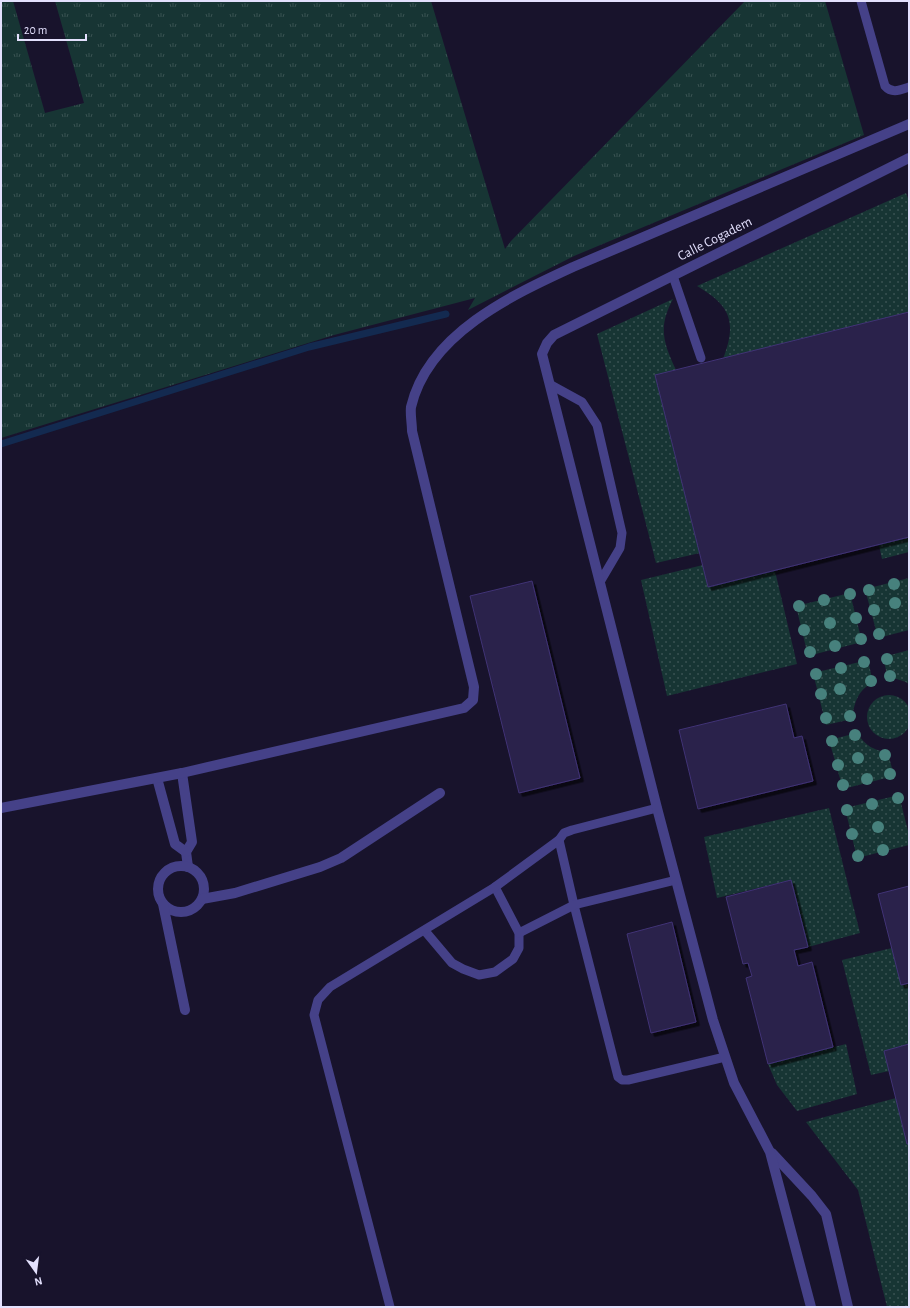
<svg xmlns="http://www.w3.org/2000/svg" width="910" height="1308" viewBox="0 0 910 1308" font-family="'Alegreya Sans',sans-serif">
	<style>
		.grass { fill: url(#grass-tufts) }
		.garden { fill: url(#garden-dots) }
		.lines { fill: none; stroke-linecap: round; stroke-linejoin: round }
		.stream { stroke: #132a50; stroke-width: 7 }
		.building { fill: #29204b; stroke: #413476; filter: url(#shadow) }
		.lane { stroke: #454188; stroke-width: 9 }
		.street { stroke: #454188; stroke-width: 10 }
		.tree { fill: #47817d }
		.labels { text-anchor: middle; dominant-baseline: central; stroke-width: 3; stroke-linejoin: round; paint-order: stroke }
		.street-label { font-size: 14px; fill: #e3e0fd; stroke: #18132c }
	</style>
	<defs>
		<pattern id="grass-tufts" width="24" height="20" patternUnits="userSpaceOnUse"><rect width="24" height="20" fill="#173534"/><path d="M3 7l-1-3M5 7V3M7 7l1-3M15 17l-1-3M17 17v-4M19 17l1-3" fill="none" stroke="#395252"/></pattern>
		<pattern id="garden-dots" width="8" height="8" patternUnits="userSpaceOnUse"><rect width="8" height="8" fill="#173534"/><path d="M2 2h.1M6 6h.1" fill="none" stroke="#395252" stroke-width="1.8" stroke-linecap="round"/></pattern>
		<filter id="shadow"><feDropShadow dx="3.5" dy="3.5" stdDeviation="0" flood-color="#0009"/></filter>
	</defs>
	<rect width="100%" height="100%" fill="#18132c"/>
	<path class="grass" d="M1,1H13L45,113L84,103L55,1H431L505,249L511,241L745,1H825L864,135L574,256L468,310L475,298L334,335L1,438Z"/>
	<g class="garden">
		<path d="M906,193L909,201V312L723,359C737,322 731,306 697,286Z"/>
		<path d="M673,299C658,327 663,342 676,370L700,553L656,563L597,334Z"/>
		<path d="M909,537V552L882,559L879,545Z"/>
		<path d="M703,565L708,587L775,571L797,664L667,696L641,580Z"/>
		<path d="M909,578V630L878,638L865,589Z"/>
		<path d="M850,593L862,642L808,656L796,606Z"/>
		<path d="M909,650V684C903,680 895,678 888,679L883,657Z"/>
		<path d="M868,660L873,683C858,689 854,704 852,719L826,725L813,673Z"/>
		<circle cx="889" cy="717" r="22"/>
		<path d="M857,733C866,746 872,749 888,753L894,776L843,789L829,740Z"/>
		<path d="M899,795L909,835V845L857,858L845,808Z"/>
		<path d="M829,808L860,933L808,947L791,880L717,898L704,837Z"/>
		<path d="M892,948L901,985L909,983V1044L884,1051L889,1071L871,1075L842,960Z"/>
		<path d="M846,1044L857,1094L797,1111L777,1085L768,1064Z"/>
		<path d="M896,1098L907,1144H909V1307H887L858,1190L806,1122Z"/>
	</g>
	<g class="lines">
		<path class="stream" d="M1,444L309,347L446,314"/>
	</g>
	<g class="building">
		<path d="M909,312V537L708,587L655,375Z"/>
		<path d="M532,581L580,778L519,793L470,596Z"/>
		<path d="M786,704L794,738L802,736L813,781L698,809L679,730Z"/>
		<path d="M791,880L808,947L794,950L798,966L812,962L833,1047L768,1064L746,978L752,976L748,963L743,964L726,897Z"/>
		<path d="M909,886V983L901,985L878,894Z"/>
		<path d="M672,922L696,1022L651,1033L627,934Z"/>
		<path d="M909,1044V1144H907L884,1051Z"/>
	</g>
	<g class="lines">
		<g class="lane">
			<path d="M861,1L885,86C892,94 900,90 909,87"/>
			<path d="M673,276L701,358"/>
			<path d="M551,385L582,402L597,425L622,533L620,548L600,582"/>
			<path d="M559,840L574,905L618,1077L622,1080H628L725,1057"/>
			<path d="M425,931L452,963L463,969L479,975L495,972L513,959L519,948V933L495,887"/>
			<path d="M519,933L574,905L676,880"/>
			<path d="M390,1307L314,1015L318,1000L330,987L495,887L559,840L564,833L572,830L657,808"/>
		</g>
		<g class="street">
			<path d="M182,773L192,842L186,852L188,867"/>
			<path d="M157,778L175,844L186,852"/>
			<path d="M1,808L182,773L464,708L473,700L474,687L412,431C412,423 410,414 411,407C428,334 512,295 573,267L909,124"/>
			<circle cx="181" cy="889" r="23"/>
			<path d="M202,899L235,893L320,867L341,858L440,793"/>
			<path d="M163,904L185,1010"/>
			<path d="M772,1153L812,1196L826,1214L848,1307"/>
			<path d="M811,1307L770,1152L734,1083L713,1020L657,808L542,354L547,343L554,335L909,158"/>
		</g>
	</g>
	<g class="tree">
		<circle cx="894" cy="584" r="6"/>
		<circle cx="869" cy="590" r="6"/>
		<circle cx="850" cy="594" r="6"/>
		<circle cx="824" cy="600" r="6"/>
		<circle cx="895" cy="603" r="6"/>
		<circle cx="799" cy="606" r="6"/>
		<circle cx="874" cy="610" r="6"/>
		<circle cx="856" cy="618" r="6"/>
		<circle cx="830" cy="623" r="6"/>
		<circle cx="804" cy="630" r="6"/>
		<circle cx="879" cy="634" r="6"/>
		<circle cx="861" cy="639" r="6"/>
		<circle cx="835" cy="646" r="6"/>
		<circle cx="810" cy="652" r="6"/>
		<circle cx="887" cy="659" r="6"/>
		<circle cx="864" cy="662" r="6"/>
		<circle cx="841" cy="668" r="6"/>
		<circle cx="816" cy="674" r="6"/>
		<circle cx="890" cy="676" r="6"/>
		<circle cx="871" cy="681" r="6"/>
		<circle cx="840" cy="689" r="6"/>
		<circle cx="821" cy="694" r="6"/>
		<circle cx="850" cy="716" r="6"/>
		<circle cx="826" cy="718" r="6"/>
		<circle cx="855" cy="735" r="6"/>
		<circle cx="832" cy="741" r="6"/>
		<circle cx="885" cy="755" r="6"/>
		<circle cx="858" cy="758" r="6"/>
		<circle cx="838" cy="765" r="6"/>
		<circle cx="890" cy="774" r="6"/>
		<circle cx="867" cy="779" r="6"/>
		<circle cx="843" cy="785" r="6"/>
		<circle cx="898" cy="798" r="6"/>
		<circle cx="872" cy="804" r="6"/>
		<circle cx="847" cy="810" r="6"/>
		<circle cx="878" cy="827" r="6"/>
		<circle cx="852" cy="834" r="6"/>
		<circle cx="883" cy="850" r="6"/>
		<circle cx="858" cy="856" r="6"/>
	</g>
	<g class="labels">
		<g class="street-label">
			<text transform="translate(715 239) rotate(-27)">Calle Cogadem</text>
		</g>
	</g>
	<rect width="910" height="1308" fill="none" stroke="#e3e0fd" stroke-width="4"/>
	<g transform="translate(36 1272) rotate(166)" stroke="#18132c" stroke-width="3" paint-order="stroke">
	<path d="M0-3L7 15L0 10L-7 15Z" fill="#e3e0fd"/>
	<text y="-6" font-size="11" font-weight="bold" text-anchor="middle" fill="#e3e0fd">N</text>
	</g>
	<path d="M18 34v6h68v-6" fill="none" stroke="#e3e0fd" stroke-width="2"/>
	<text x="24" y="34" font-size="12" fill="#e3e0fd" stroke="#18132c" stroke-width="3" paint-order="stroke">20 m</text>
</svg>
